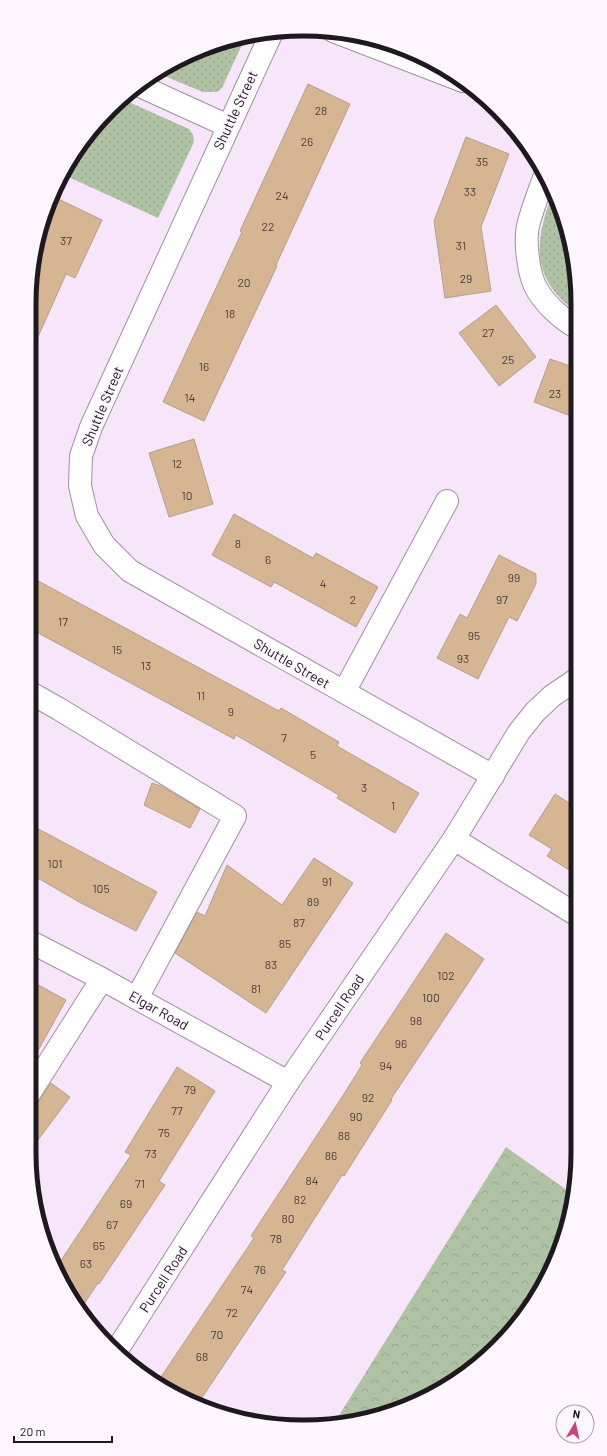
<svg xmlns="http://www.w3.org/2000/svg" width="607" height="1456" viewBox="0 0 607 1456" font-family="Barlow,sans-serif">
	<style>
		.grass { fill: url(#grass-dots) }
		.park { fill: url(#park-crowns) }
		.building { fill: #d6b592; stroke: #b2a18e }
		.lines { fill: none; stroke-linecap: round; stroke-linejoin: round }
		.minor-casing { stroke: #a190a3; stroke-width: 24 }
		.minor { stroke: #fff; stroke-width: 22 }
		.labels { text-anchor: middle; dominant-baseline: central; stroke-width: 3.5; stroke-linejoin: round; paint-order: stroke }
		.number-label { font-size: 12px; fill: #4c3f3c }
		.street-label { font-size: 14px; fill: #1e181f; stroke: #fef6fe }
		.rim { fill: none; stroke: #1e181f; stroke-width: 5 }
	</style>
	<defs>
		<pattern id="grass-dots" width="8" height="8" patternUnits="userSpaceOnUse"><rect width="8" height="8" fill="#afc2a3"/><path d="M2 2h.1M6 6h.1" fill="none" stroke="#96a68c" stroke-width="1.8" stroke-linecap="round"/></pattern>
		<pattern id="park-crowns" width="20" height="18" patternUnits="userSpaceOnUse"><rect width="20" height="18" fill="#afc2a3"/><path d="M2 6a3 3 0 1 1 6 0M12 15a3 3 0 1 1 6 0" fill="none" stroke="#96a68c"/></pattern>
	</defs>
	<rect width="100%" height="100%" fill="#f7e5f9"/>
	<g class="grass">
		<path d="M246,36L222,88L217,92H203L157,73L182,57L232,38Z"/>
		<path d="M122,99L189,129L193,135L194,142L158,218L62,174L66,166L97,123Z"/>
		<path d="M553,192L557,198L576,267V312C529,277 535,240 553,192Z"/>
	</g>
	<path class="park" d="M506,1147L571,1193L563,1241L521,1320L485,1359L441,1390L357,1422H335Z"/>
	<g class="building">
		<path d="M308,84L350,104L276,265L277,266L204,421L163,402L242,232L240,231Z"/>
		<path d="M466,137L509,154L481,227L491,291L445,298L434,221Z"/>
		<path d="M52,196L102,220L75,278L66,274L29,357V304L44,215Z"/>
		<path d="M496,305L536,357L499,386L459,333Z"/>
		<path d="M550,359L576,368V418L534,402Z"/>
		<path d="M194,439L213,504L169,517L149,453Z"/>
		<path d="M234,514L313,558L316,553L378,587L356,627L274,582L271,587L212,555Z"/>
		<path d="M499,555L536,574V584L517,621L509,617L478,679L437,658L460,614L467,618Z"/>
		<path d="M29,576L279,711L281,708L339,742L337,746L419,793L395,833L337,798L339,795L236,735L234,739L29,628Z"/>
		<path d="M152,783L161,786L200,809L190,828L144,805Z"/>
		<path d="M555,794L577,808V875L547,856L552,849L529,835Z"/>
		<path d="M29,824L157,892L136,931L81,903L29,873Z"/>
		<path d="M314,858L353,883L266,1013L175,953L197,912L205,916L227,865L282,905Z"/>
		<path d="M446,933L484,959L391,1099L392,1100L344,1176L342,1175L282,1270L286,1272L199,1402L161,1377L254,1238L251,1236L344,1094L362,1065L360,1063Z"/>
		<path d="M29,980L66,1000L29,1067L31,1068L29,1071Z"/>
		<path d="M177,1067L215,1091L159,1181L165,1185L99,1284L98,1283L80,1310L66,1290L56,1268L131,1155L125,1152Z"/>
		<path d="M51,1083L70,1097L29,1152V1106L35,1105L39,1101Z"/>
	</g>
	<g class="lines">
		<g class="minor-casing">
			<g id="minor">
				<path d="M333,31L463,81"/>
				<path d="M272,32L91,427L81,456L80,486L87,516L104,545L130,571L493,776"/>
				<path d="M138,85L228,126"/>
				<path d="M544,178C539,192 533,207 529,222C524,238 528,271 535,286C543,302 560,318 576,327"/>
				<path d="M29,692L59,709L235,816L137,998"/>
				<path d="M344,692L447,501"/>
				<path d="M454,839L577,915"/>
				<path d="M29,941L102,979L288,1082"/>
				<path d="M29,1094L102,979"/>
				<path d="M117,1350L288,1082L454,839L519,732L535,712L552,696L577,679"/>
			</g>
		</g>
		<use href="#minor" class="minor"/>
	</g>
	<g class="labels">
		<g class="number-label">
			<text x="321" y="110">28</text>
			<text x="307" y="141">26</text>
			<text x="482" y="161">35</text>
			<text x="470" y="191">33</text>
			<text x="282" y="195">24</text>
			<text x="268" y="226">22</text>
			<text x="66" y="240">37</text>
			<text x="461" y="245">31</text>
			<text x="466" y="278">29</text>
			<text x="244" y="282">20</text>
			<text x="230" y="313">18</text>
			<text x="488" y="332">27</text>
			<text x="508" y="359">25</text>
			<text x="204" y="366">16</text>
			<text x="555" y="393">23</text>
			<text x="190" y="397">14</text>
			<text x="177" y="463">12</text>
			<text x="187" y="495">10</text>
			<text x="238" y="543">8</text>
			<text x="268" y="559">6</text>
			<text x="514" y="577">99</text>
			<text x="323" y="583">4</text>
			<text x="353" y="599">2</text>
			<text x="502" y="599">97</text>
			<text x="63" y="621">17</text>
			<text x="474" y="635">95</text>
			<text x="117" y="649">15</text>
			<text x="463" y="658">93</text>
			<text x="146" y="665">13</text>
			<text x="201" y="695">11</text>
			<text x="231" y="711">9</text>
			<text x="284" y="737">7</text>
			<text x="313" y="754">5</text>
			<text x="364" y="787">3</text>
			<text x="393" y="805">1</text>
			<text x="55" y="863">101</text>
			<text x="327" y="881">91</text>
			<text x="101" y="888">105</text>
			<text x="313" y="901">89</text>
			<text x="299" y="922">87</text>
			<text x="285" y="943">85</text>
			<text x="271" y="964">83</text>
			<text x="446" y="975">102</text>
			<text x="256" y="988">81</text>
			<text x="431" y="997">100</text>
			<text x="416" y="1020">98</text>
			<text x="401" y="1043">96</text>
			<text x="386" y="1065">94</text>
			<text x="190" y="1089">79</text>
			<text x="368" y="1097">92</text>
			<text x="177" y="1110">77</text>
			<text x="356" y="1116">90</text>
			<text x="164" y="1132">75</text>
			<text x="344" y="1135">88</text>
			<text x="151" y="1153">73</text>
			<text x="331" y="1155">86</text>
			<text x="312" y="1180">84</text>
			<text x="140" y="1183">71</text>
			<text x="300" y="1199">82</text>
			<text x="126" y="1203">69</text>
			<text x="288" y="1218">80</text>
			<text x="112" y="1224">67</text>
			<text x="276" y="1238">78</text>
			<text x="99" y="1245">65</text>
			<text x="86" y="1263">63</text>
			<text x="260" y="1269">76</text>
			<text x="247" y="1289">74</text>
			<text x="232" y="1312">72</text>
			<text x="217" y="1334">70</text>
			<text x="202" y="1356">68</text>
		</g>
		<g class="street-label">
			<text transform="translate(235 110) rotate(-65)">Shuttle Street</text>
			<text transform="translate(102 406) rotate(-67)">Shuttle Street</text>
			<text transform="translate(292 663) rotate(30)">Shuttle Street</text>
			<text transform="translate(339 1007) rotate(-56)">Purcell Road</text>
			<text transform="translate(159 1010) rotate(29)">Elgar Road</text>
			<text transform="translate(163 1279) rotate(-57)">Purcell Road</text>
		</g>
	</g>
	<path d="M0 0H607V1456H0ZM303 36H304A267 267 0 0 1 571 303V1153A267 267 0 0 1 304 1420H303A267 267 0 0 1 36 1153V303A267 267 0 0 1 303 36Z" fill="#fef6fe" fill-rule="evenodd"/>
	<path class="rim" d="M303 36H304A267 267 0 0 1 571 303V1153A267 267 0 0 1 304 1420H303A267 267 0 0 1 36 1153V303A267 267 0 0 1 303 36Z"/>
	<g transform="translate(575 1424) rotate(9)"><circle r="19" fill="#fef6fe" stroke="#a49da5"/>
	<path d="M0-3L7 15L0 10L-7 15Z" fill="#cb427e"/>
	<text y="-6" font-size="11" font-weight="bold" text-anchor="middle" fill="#1e181f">N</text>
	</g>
	<path d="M14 1436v6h98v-6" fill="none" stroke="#1e181f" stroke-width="2"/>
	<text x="20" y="1436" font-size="12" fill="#1e181f" stroke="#fef6fe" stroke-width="3" paint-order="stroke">20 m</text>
</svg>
